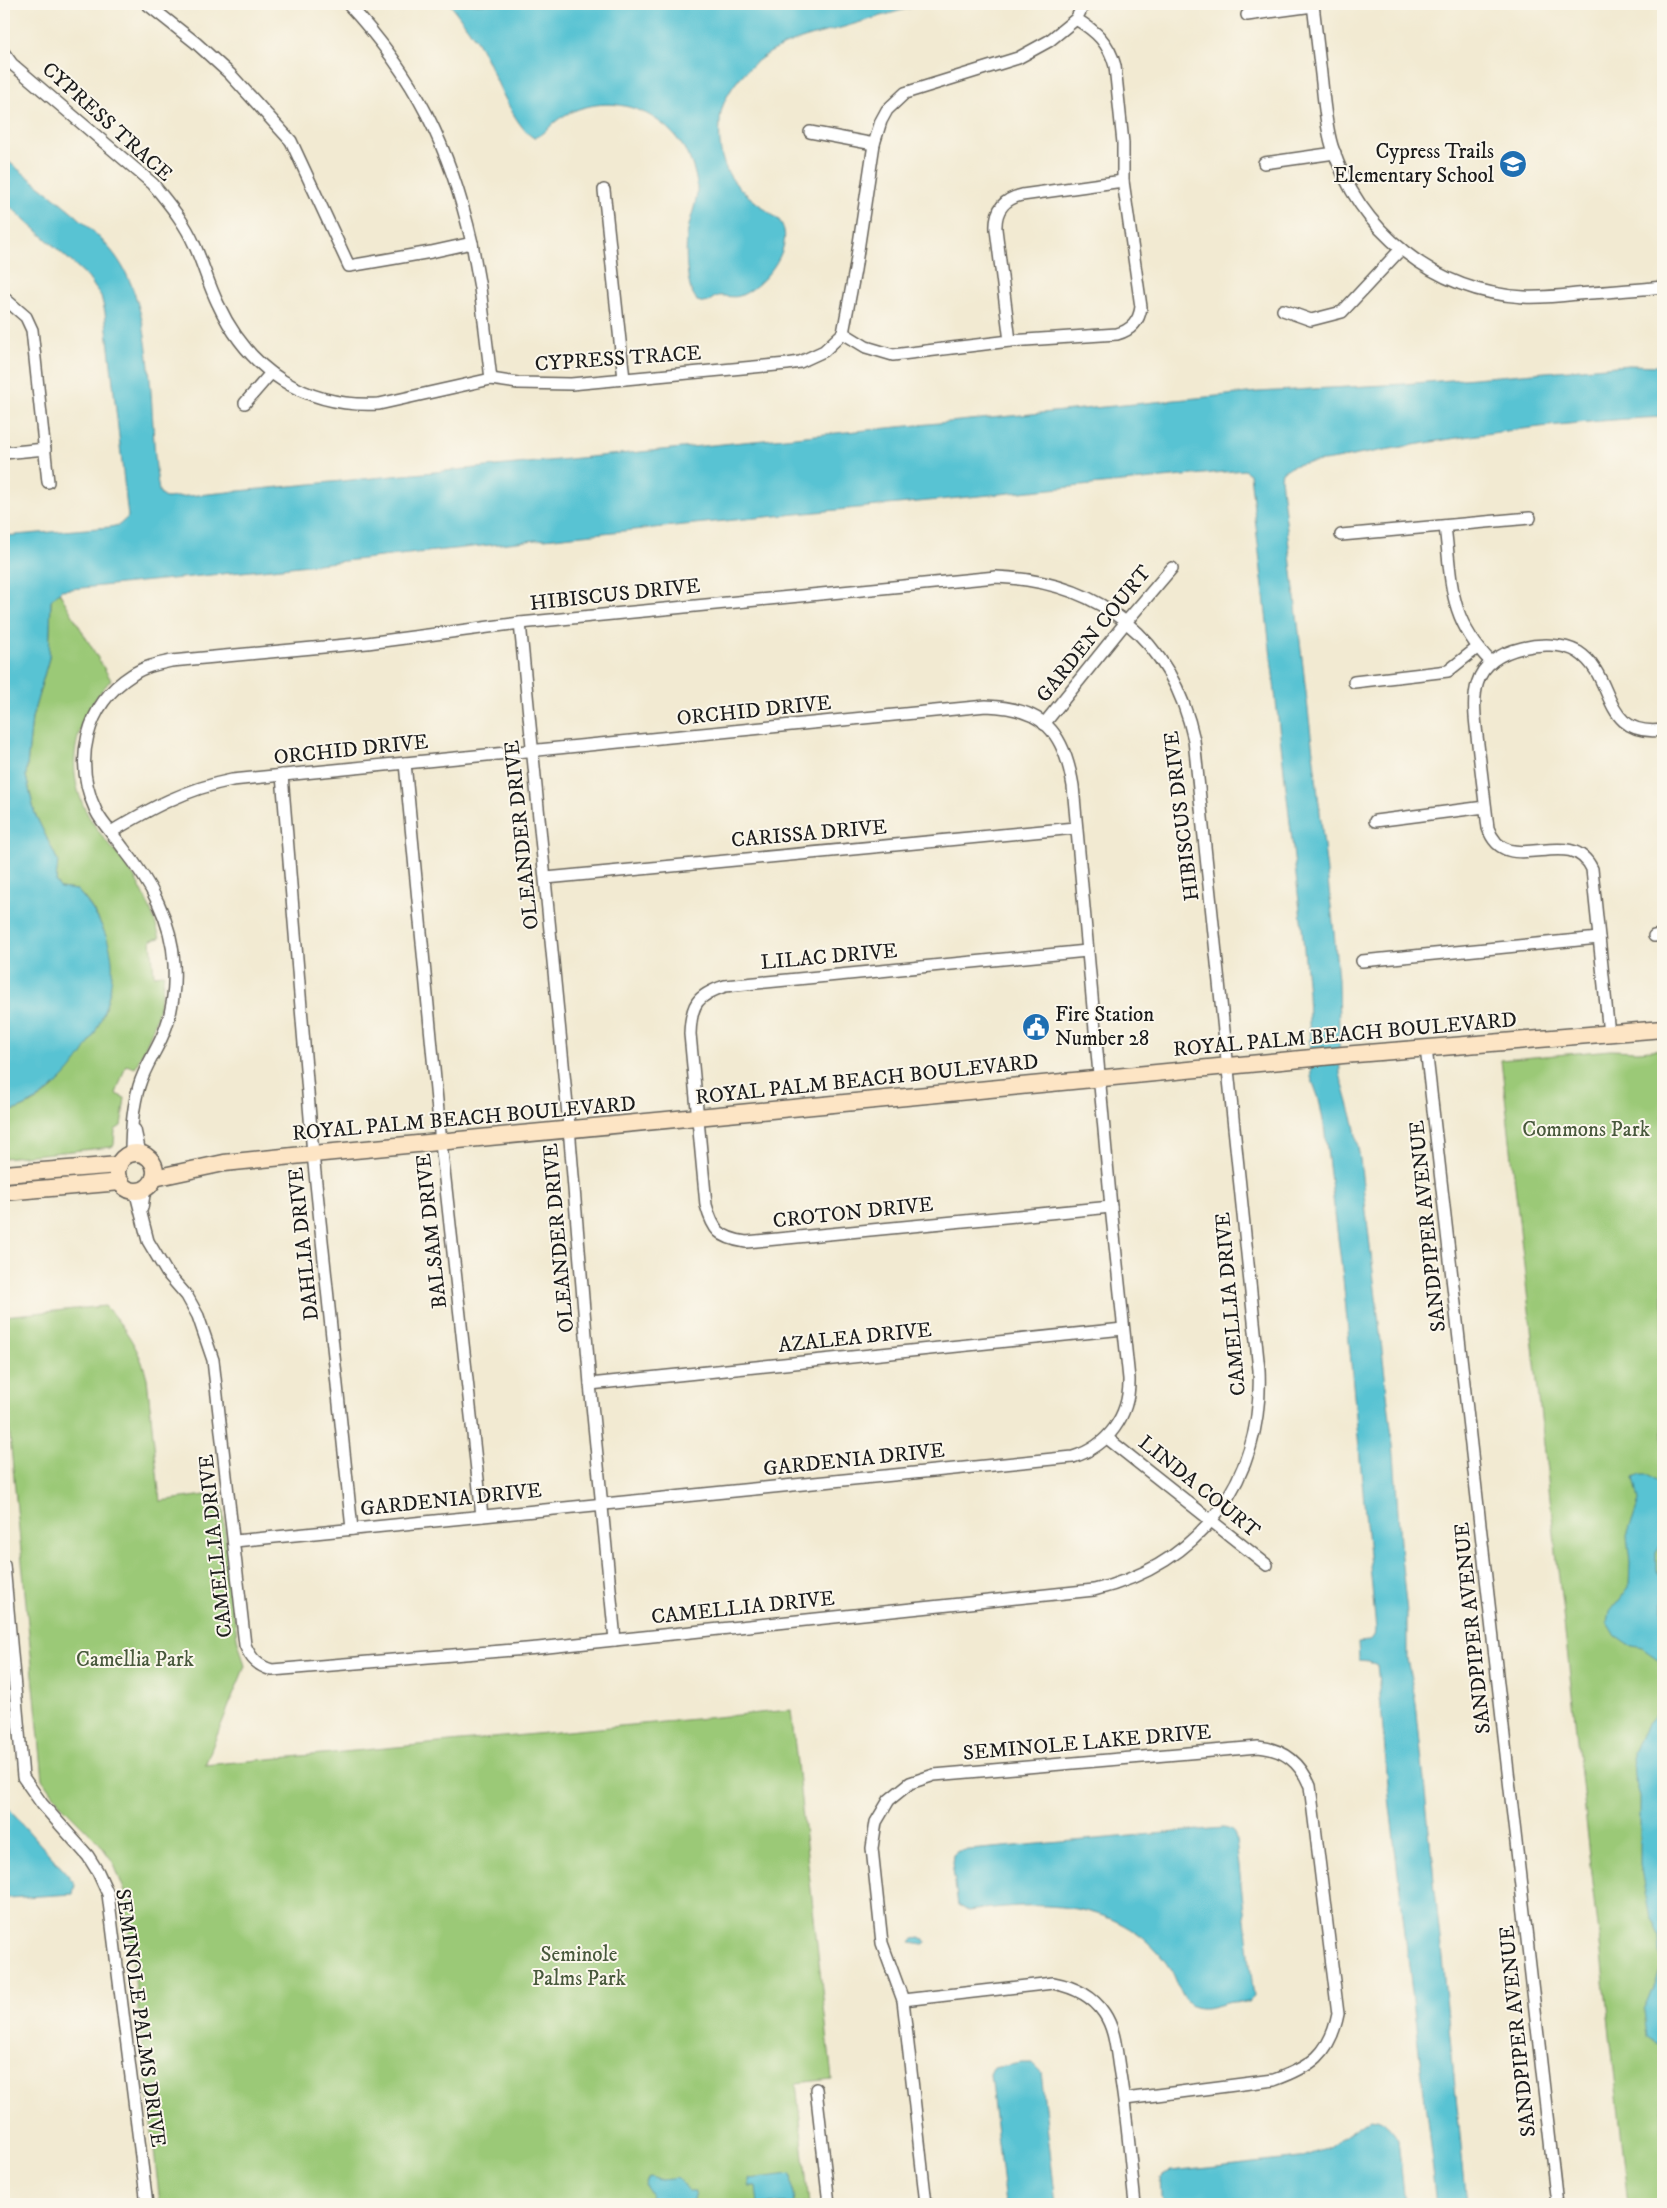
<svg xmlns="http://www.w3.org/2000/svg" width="1667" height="2208" viewBox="0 0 1667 2208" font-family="'IM FELL DW Pica',serif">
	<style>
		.green { fill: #9bc977; stroke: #5c724a }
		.water { fill: #58c3d3; stroke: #3a7078 }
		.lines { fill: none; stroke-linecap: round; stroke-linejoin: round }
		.street-casing { stroke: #67645c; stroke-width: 14 }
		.secondary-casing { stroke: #67645c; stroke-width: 19 }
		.street { stroke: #fff; stroke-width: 11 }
		.secondary { stroke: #fde5c5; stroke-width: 16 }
		.labels { text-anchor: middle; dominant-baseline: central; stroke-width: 4; stroke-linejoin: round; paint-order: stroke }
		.street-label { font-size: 21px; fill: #1c1c1c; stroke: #fbf7ec }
		.poi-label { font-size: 21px; fill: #1c1c1c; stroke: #fbf7ec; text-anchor: end }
		.park-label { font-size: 21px; fill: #48593c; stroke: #fbf7ec }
	</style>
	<rect width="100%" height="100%" fill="#fbf7ec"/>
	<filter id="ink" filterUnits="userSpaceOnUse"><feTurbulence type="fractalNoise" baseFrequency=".02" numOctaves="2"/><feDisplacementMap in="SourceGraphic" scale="10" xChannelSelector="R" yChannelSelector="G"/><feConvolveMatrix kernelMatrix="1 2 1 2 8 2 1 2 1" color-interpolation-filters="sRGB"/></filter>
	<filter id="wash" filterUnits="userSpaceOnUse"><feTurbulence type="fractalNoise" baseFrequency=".0096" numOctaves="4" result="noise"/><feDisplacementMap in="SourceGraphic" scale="20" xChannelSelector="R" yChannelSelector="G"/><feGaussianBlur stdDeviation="1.12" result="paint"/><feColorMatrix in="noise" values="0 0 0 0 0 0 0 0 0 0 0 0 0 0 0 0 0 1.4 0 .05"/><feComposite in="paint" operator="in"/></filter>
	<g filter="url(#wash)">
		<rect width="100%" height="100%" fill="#f2ead2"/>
		<g class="green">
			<path d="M59,592L111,680C73,720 61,775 93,823C105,842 123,859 135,878C146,897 154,917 160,938L151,940L154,975L164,974C160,1013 153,1033 135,1068L126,1065L116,1094L125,1098L121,1126L115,1130L114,1145L111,1147L4,1158V1113C49,1104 76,1067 95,1028C100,1019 107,1007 108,996C109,985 108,941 104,932C99,917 88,901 77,890L60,888L56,882V858L35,814L26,776L32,718L49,658L51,600Z"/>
			<path d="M1663,1049V2204H1629L1501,1060L1610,1050L1638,1051Z"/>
			<path d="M105,1306C125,1327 140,1350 147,1378L160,1501L221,1493L237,1638L245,1666L205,1765L791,1710L832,2079L796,2083L809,2204H160L125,1892L113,1862L100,1844L61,1805L43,1779L4,1375V1316Z"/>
		</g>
		<g class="water">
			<path d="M450,4H925C898,11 871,19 844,27C800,39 765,45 735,84C727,95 720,108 720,122C716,179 740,189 779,220C798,244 765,285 742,295C734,299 726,295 718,296C713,297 710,302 705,303L697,301C695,296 691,292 690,287C686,270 685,247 688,230C691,215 698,201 697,185C691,133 638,93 586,107C576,109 563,115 555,122C548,128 544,135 534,138C514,127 495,75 483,52C474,35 461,19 450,4Z"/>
			<path d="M4,158C40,187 80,214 110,249C160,307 147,419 159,491L163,497L167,498L1258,392L1403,384L1629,365L1663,366V417C1554,422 1444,438 1337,459C1318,463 1298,460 1282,472L1281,478L1334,932L1338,980L1340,1074L1354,1124L1360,1159L1394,1454L1401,1557L1407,1612V1659L1416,1703L1467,2204H1437L1390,1806L1378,1674L1377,1665L1369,1661L1359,1660L1358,1642L1370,1641L1375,1637L1376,1630L1343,1278L1324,1126L1319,1099L1311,1077L1308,993L1302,928L1250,474L1244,470L572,536L281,568L61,590L51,600L49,658L32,718L26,776L35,814L58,861L56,882L60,888L77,890C94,908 110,936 112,961C116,1020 63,1102 4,1113V536L110,527L119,525L128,517L105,312L101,296L86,275L4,201Z"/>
			<path d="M1641,1475H1649L1663,1485V1542L1656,1553V1569L1663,1580V1662L1643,1648L1629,1645L1616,1636L1608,1623L1610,1612L1629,1587L1630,1562L1627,1536L1639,1501L1634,1478Z"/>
			<path d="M1663,1708V2047L1647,2037L1644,2010L1662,1966L1660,1939L1650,1919L1640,1864V1796L1634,1777L1633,1751L1646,1726Z"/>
			<path d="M4,1804L67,1874L75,1884L73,1894L8,1898L4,1897Z"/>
			<path d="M1223,1828C1231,1829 1235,1832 1236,1840L1253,1990L1254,1997L1248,2002C1243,2003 1238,2001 1233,2002C1222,2003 1207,2011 1195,2007C1181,2003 1178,1981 1171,1970C1125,1898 1042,1901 968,1911L958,1905L952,1863L953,1855L958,1851Z"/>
			<path d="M921,1938L925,1939L926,1943L924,1945L910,1943L913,1939Z"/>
			<path d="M1021,2063H1032L1041,2072L1056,2204H1005L990,2074L993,2068Z"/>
			<path d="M1371,2118C1383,2119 1393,2130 1398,2140L1405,2204H1169L1161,2196L1160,2179L1164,2175L1171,2172L1300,2158L1326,2149Z"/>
			<path d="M791,2174L794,2204H758L756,2186H749V2179Z"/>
			<path d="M649,2177C653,2177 657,2180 661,2180C680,2179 674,2174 688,2191H695L692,2204H646L651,2196L645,2185Z"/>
		</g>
	</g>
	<g filter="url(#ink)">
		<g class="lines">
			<g class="street-casing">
				<g id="street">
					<path d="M147,4L196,43L230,74L291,141L349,266L431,252L472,243C450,147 415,76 348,4"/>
					<path d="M1313,4C1316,30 1319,56 1322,83C1324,104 1326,126 1332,146C1359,231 1434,292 1524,297C1541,298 1559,296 1577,294C1606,292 1634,290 1663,287"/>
					<path d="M1247,15L1313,6"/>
					<path d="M4,53L12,64L153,184C168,203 184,221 194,244C203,263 208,284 218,304C249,371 306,408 379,404L491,379L518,383L571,384L787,364L800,362L824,351L843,333L855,270L874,144L881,121L887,110L905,93L1018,58L1049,41L1076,19L1084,4"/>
					<path d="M810,132L874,144"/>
					<path d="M1264,163L1335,153"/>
					<path d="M604,190L624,379"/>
					<path d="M472,243L480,288L491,379"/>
					<path d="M4,298L26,317L32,330L48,482"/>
					<path d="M1283,310L1311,320L1342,312L1401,249"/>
					<path d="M843,333L866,347L893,355L1010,341L1117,334C1131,330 1139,322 1141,307L1123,181V143L1115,66C1109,43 1096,31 1076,19"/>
					<path d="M1010,341L996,229C995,210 1004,199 1022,195L1123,181"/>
					<path d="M245,403L271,373"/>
					<path d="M4,453L45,449"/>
					<path d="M1445,526C1452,583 1448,618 1491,662"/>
					<path d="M1341,535L1530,518"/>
					<path d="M520,623L568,1115L590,1384L615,1640"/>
					<path d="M1354,682L1448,671L1477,648"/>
					<path d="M1044,724L1126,622L1172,568"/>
					<path d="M405,763L441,1143L482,1516"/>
					<path d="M282,775L313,1154L352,1529"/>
					<path d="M1375,821L1485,807"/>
					<path d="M111,832C151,808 186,789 232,780L986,706C1044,708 1064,732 1073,786L1111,1207L1129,1379C1130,1416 1108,1446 1073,1457L235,1541"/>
					<path d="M546,878L1075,828"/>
					<path d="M1654,936L1663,935"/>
					<path d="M1087,951L725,986C697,995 691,1004 690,1034L706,1205C713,1230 719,1238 746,1242L1111,1207"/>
					<path d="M1362,961L1599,938"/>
					<path d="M1609,1034L1592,869C1570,822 1506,881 1488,828C1485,803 1482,778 1479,753C1474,706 1462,662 1522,648C1538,644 1563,643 1578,652C1617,677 1600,738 1663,730"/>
					<path d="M1426,1048L1557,2204"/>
					<path d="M135,1130L140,1153"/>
					<path d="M131,1153C131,1132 133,1106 139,1086C145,1065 159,1048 166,1027C173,1008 175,984 174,964C172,920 150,882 123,848C115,836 102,824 96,811C73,762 85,705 132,675C143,667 157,664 171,661L367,643L520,623L996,577C1099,581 1172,638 1194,740L1259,1370C1264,1479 1200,1565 1094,1590L538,1648L272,1670C258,1666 251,1659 245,1645L213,1360L198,1316L187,1296L167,1273L148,1241L135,1190"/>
					<path d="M142,1208L145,1188"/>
					<path d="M590,1384L1123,1329"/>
					<path d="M1107,1438L1267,1565"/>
					<path d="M4,1565L23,1777L42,1804L88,1856L98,1872L108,1894L147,2204"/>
					<path d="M903,2000L1053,1983C1074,1987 1092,1995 1104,2013C1115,2029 1116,2049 1119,2068C1127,2113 1130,2159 1135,2204"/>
					<path d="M816,2089L829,2204"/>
					<path d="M926,2204L903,2000L882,1943L872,1848L876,1822L889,1800L910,1783L934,1775L1258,1747C1284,1749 1300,1762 1310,1786L1338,2014C1330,2054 1311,2067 1274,2080L1125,2099"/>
				</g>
			</g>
			<g class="secondary-casing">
				<g id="secondary">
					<circle cx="136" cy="1172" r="19"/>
					<path d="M4,1174L119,1165"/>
					<path d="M154,1178L224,1163L313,1154L1343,1055L1663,1029"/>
					<path d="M4,1192L121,1182"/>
				</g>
			</g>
			<use href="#street" class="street"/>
			<use href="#secondary" class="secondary"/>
		</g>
	</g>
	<defs>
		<g id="school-disc" transform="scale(1.4375)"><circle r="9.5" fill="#1f6fb2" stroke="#fbf7ec"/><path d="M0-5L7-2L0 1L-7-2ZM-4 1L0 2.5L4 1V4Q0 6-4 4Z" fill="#fff"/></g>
		<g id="civic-disc" transform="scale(1.4375)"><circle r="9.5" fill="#1f6fb2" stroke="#fbf7ec"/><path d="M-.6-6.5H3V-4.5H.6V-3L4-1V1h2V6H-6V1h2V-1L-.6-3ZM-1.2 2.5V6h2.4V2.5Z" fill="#fff"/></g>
	</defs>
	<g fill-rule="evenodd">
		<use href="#school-disc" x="1513" y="164"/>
		<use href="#civic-disc" x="1036" y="1027"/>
	</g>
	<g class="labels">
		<g class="street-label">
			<text transform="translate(107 122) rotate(42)">CYPRESS TRACE</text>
			<text transform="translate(618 359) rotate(-4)">CYPRESS TRACE</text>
			<text transform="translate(615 595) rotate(-6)">HIBISCUS DRIVE</text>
			<text transform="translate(1094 634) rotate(-51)">GARDEN COURT</text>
			<text transform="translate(754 711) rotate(-6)">ORCHID DRIVE</text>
			<text transform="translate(351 750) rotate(-6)">ORCHID DRIVE</text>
			<text transform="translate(1182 816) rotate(-97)">HIBISCUS DRIVE</text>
			<text transform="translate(809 834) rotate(-5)">CARISSA DRIVE</text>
			<text transform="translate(522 835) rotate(-96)">OLEANDER DRIVE</text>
			<text transform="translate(829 957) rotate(-5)">LILAC DRIVE</text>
			<text transform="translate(1345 1035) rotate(-5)">ROYAL PALM BEACH BOULEVARD</text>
			<text transform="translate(867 1080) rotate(-6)">ROYAL PALM BEACH BOULEVARD</text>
			<text transform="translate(464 1119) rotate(-5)">ROYAL PALM BEACH BOULEVARD</text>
			<text transform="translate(853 1213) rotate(-6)">CROTON DRIVE</text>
			<text transform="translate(1428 1226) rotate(-96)">SANDPIPER AVENUE</text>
			<text transform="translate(432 1231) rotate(-96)">BALSAM DRIVE</text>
			<text transform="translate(559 1238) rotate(-95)">OLEANDER DRIVE</text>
			<text transform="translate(304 1244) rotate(-96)">DAHLIA DRIVE</text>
			<text transform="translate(1231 1304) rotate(-95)">CAMELLIA DRIVE</text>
			<text transform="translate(855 1338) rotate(-6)">AZALEA DRIVE</text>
			<text transform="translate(854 1460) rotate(-6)">GARDENIA DRIVE</text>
			<text transform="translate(1199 1487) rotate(39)">LINDA COURT</text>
			<text transform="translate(451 1500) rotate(-6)">GARDENIA DRIVE</text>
			<text transform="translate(216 1546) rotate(-96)">CAMELLIA DRIVE</text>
			<text transform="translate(743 1608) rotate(-6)">CAMELLIA DRIVE</text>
			<text transform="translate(1473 1628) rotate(-96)">SANDPIPER AVENUE</text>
			<text transform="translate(1087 1743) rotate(-5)">SEMINOLE LAKE DRIVE</text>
			<text transform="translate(140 2018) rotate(82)">SEMINOLE PALMS DRIVE</text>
			<text transform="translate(1518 2031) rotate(-96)">SANDPIPER AVENUE</text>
		</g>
		<g class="poi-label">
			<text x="1494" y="152">Cypress Trails<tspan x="1494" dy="24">Elementary School</tspan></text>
			<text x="1055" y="1015" text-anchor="start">Fire Station<tspan x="1055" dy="24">Number 28</tspan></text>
		</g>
		<g class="park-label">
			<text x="1586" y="1130">Commons Park</text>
			<text x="135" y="1660">Camellia Park</text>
			<text x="579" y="1955">Seminole<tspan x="579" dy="24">Palms Park</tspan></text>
		</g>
	</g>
	<rect width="1667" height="2208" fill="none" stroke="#fbf7ec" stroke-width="20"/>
</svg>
